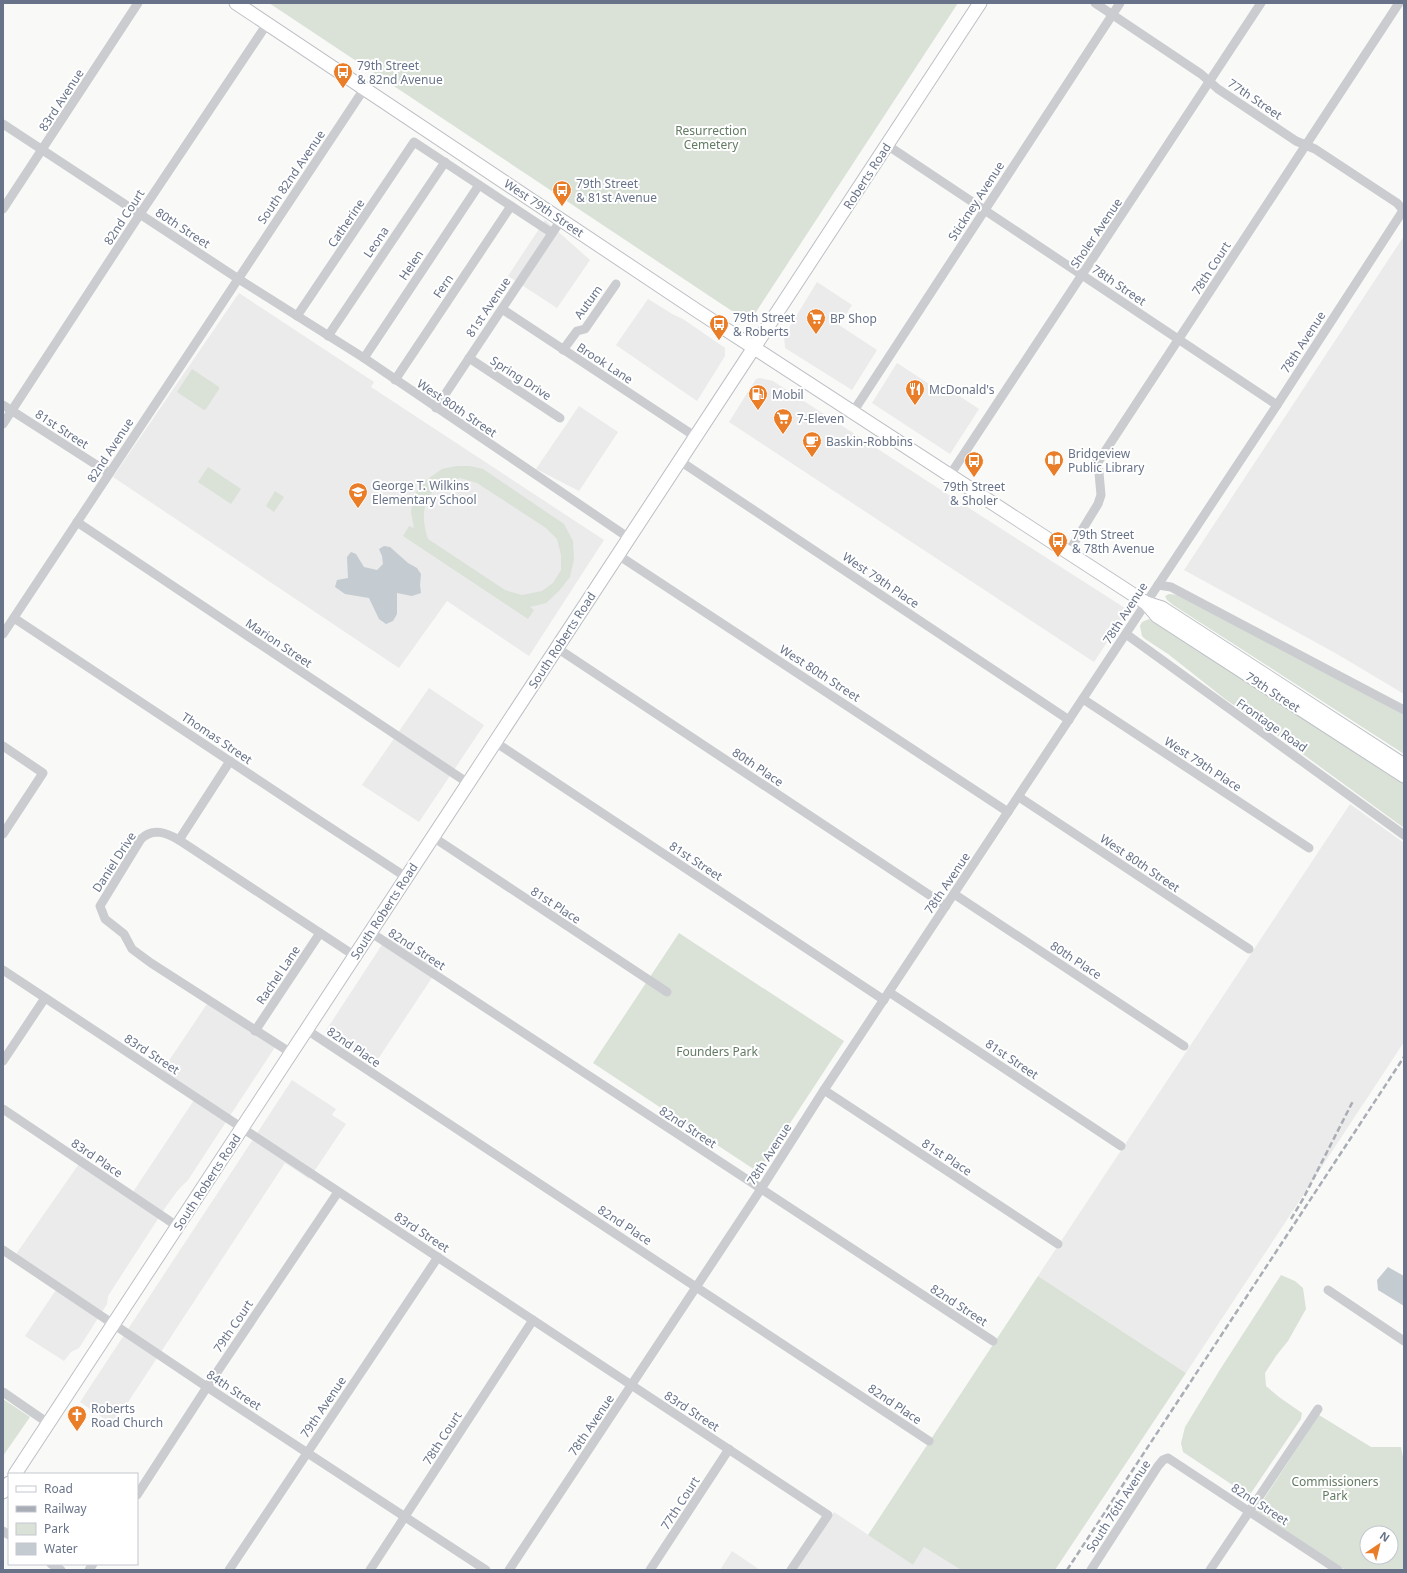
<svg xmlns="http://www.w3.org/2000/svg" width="1407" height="1573" viewBox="0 0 1407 1573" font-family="'Noto Sans',sans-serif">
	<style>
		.built { fill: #eaebea }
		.green { fill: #dae2d8; fill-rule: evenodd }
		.water { fill: #c4cbd1 }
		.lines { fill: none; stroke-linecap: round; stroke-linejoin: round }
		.secondary-casing { stroke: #bcbfc5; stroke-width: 15 }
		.street { stroke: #caccd0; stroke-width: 9 }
		.secondary { stroke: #fff; stroke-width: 13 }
		.rail { stroke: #a9adb5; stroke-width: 2.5; stroke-dasharray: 6 3; stroke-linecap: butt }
		.labels { text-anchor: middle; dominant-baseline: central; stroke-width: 4; stroke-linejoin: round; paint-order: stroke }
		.poi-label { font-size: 12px; fill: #687389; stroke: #fff; text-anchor: start }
		.street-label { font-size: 12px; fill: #687389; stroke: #fff }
		.park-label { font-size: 12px; fill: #637a63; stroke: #fff }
	</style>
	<rect width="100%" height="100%" fill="#f9faf7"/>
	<g class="built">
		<path d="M545,220L590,260L557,308L508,276Z"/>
		<path d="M1404,236V694L1337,654L1184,570Z"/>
		<path d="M817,282L852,305L839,325L877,350L852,390L785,348L784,336Z"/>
		<path d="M239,293L374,382L371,387L604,540L529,656L447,601L399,668L113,477Z"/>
		<path d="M648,299L674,315L683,319L725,348V356L697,401L616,345Z"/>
		<path d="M897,363L937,389L941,384L979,409L950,454L872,403Z"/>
		<path d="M760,378L773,381L958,501L1128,610L1094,662L729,422L756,379Z"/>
		<path d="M579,406L618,432L579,491L536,469Z"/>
		<path d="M429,688L484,725L419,822L362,785Z"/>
		<path d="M1350,804L1404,843V1042L1186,1373L1038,1276Z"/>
		<path d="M391,931L441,964L374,1065L325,1032Z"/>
		<path d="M209,1001L277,1044L188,1180L178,1190L165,1208L108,1296L107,1304L79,1348L71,1352L64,1361L25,1336L58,1287L14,1257L81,1161L131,1195L196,1097L160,1074Z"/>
		<path d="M292,1080L336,1109L332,1115L346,1124L309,1179L285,1163L113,1425L80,1402Z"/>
		<path d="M834,1512L913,1565L924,1547L961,1570H796Z"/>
		<path d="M732,1551L760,1570H720Z"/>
	</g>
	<g class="green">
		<path d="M269,3H958L754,315L741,317Z"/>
		<path d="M192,369L219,387V389L206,409L204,410L177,392Z"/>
		<path d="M456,466H470L483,469L564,524L573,541L574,559L570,577L559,591L546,603L530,607L534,610L528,619L403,536L409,526L414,528L411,512L413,496L425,481L442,469ZM460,478L477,483L546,528L557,539L561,555V570L553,583L542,591L522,595L505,590L428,539C421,517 421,498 442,484C447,481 454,480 460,478Z"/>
		<path d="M208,467L241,489L231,504L198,482Z"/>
		<path d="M275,491L284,497L274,512L266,506Z"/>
		<path d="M1169,594L1179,595L1228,620L1404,715V754L1173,605L1167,600L1165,596Z"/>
		<path d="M1149,619L1404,784V828L1267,728L1225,699L1168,654L1145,639L1142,636L1140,626L1142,622Z"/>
		<path d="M679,933L844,1041L758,1172L593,1063Z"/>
		<path d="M1281,1275L1295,1281L1303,1288L1306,1309L1288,1341L1276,1356L1265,1373L1266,1386L1279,1397L1302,1413L1301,1419L1249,1496L1183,1452L1181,1443L1185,1427L1221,1368Z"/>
		<path d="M1038,1276L1186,1373L1055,1570H961L924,1547L913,1565L868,1535Z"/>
		<path d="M3,1399L30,1417L3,1456Z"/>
		<path d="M1319,1415L1371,1447H1401L1404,1462V1570H1345L1256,1511ZM1367,1533H1391V1557H1367Z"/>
	</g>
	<g class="water">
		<path d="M384,546L390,547L408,563L417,568L421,574L420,585L421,593L412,596L397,593V614L393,621L386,624L379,619L369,598L345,594L335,587L337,580L348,578L347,557L351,552L356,554L364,567L377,570L383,564L382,556L379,549Z"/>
		<path d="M1388,1267L1404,1276V1306L1378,1290L1377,1280Z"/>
	</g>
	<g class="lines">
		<g class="secondary-casing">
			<g id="secondary">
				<path d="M236,3L699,312L1146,603L1157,616L1404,776"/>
				<path d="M1146,603L1162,608L1404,765"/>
				<path d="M15,1474L980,3"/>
				<path d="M3,1492L9,1483"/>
			</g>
		</g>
		<g class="street">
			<path d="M1095,3L1201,74L1218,89L1296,141L1315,149L1397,203L1404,211"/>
			<path d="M3,124L237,278L364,358L629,538"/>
			<path d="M887,145L1277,405"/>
			<path d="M3,209L138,3"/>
			<path d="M502,309L696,437"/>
			<path d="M297,316L414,142L552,233"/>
			<path d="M328,336L445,162"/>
			<path d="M563,350L577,331L585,329L616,284"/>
			<path d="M364,358L479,185"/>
			<path d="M469,358L560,418"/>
			<path d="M395,380L511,206"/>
			<path d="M3,405L109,473"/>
			<path d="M436,408L561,220"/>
			<path d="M853,412L1120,3"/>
			<path d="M3,424L140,214L267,24"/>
			<path d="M680,461L1069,720"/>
			<path d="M950,475L1261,3"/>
			<path d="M77,522L468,783"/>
			<path d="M1068,553L1098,504L1101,495L1098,462L1399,3"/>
			<path d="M618,555L1008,812"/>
			<path d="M1158,585L1171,587L1404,710"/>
			<path d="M14,618L308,813L406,877"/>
			<path d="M3,634L364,89"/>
			<path d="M1126,634L1404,835"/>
			<path d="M557,648L946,906"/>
			<path d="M1083,699L1309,848"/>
			<path d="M495,742L884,1000"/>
			<path d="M3,746L43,773L3,834"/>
			<path d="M1019,797L1249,949"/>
			<path d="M433,837L667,992"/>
			<path d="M179,840L230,761"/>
			<path d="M954,894L1184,1046"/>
			<path d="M370,932L993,1341"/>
			<path d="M3,970L828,1515L791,1570"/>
			<path d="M889,992L1121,1146"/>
			<path d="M307,1030L929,1441"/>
			<path d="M255,1031L320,933"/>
			<path d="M291,1053L151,963L132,949L124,934L105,919L100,906L141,839C153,827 167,833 179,840L355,956"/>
			<path d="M3,1061L45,998"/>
			<path d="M824,1090L1058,1244"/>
			<path d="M3,1109L177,1226"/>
			<path d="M3,1250L207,1387L486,1570"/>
			<path d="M1328,1290L1404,1341"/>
			<path d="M3,1392L48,1423"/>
			<path d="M137,1495L207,1387L338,1192"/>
			<path d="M3,1531L9,1535"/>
			<path d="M51,1564L61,1570"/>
			<path d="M89,1570L93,1564"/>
			<path d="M229,1570L438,1257"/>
			<path d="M370,1570L533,1320"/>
			<path d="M509,1570L761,1189L824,1090L1277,405L1404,209"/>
			<path d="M650,1570L729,1449"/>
			<path d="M1091,1570L1158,1466L1163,1460L1168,1458L1338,1570"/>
			<path d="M1210,1570L1318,1409"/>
		</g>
		<use href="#secondary" class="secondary"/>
		<g class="rail">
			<path d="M1291,1219L1303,1199L1353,1101"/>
			<path d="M1067,1570L1404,1057"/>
		</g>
	</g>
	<defs>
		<g id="bus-pin" transform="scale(1)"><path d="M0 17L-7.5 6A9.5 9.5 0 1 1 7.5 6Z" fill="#e97d28" stroke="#fff"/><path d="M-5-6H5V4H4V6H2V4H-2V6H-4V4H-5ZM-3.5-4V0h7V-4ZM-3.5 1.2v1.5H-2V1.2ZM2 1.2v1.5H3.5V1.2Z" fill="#fff"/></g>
		<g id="supermarket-pin" transform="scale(1)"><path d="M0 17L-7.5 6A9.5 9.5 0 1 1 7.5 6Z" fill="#e97d28" stroke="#fff"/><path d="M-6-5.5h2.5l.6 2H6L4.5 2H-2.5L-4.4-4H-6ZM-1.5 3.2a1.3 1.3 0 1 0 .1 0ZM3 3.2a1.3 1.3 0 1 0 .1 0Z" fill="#fff"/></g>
		<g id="restaurant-pin" transform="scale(1)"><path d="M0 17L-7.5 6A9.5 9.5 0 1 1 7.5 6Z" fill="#e97d28" stroke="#fff"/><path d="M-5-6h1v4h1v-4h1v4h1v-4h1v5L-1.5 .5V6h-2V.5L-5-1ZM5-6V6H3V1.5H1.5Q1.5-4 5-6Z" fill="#fff"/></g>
		<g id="fuel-pin" transform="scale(1)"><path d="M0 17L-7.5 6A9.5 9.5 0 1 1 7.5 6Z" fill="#e97d28" stroke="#fff"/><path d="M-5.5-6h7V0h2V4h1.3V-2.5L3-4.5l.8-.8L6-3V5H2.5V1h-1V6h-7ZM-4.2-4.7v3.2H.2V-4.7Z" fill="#fff"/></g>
		<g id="cafe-pin" transform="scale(1)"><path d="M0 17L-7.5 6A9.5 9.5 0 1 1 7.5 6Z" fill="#e97d28" stroke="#fff"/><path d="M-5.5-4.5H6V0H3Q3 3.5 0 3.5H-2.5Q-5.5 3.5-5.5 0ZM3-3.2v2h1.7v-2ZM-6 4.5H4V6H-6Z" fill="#fff"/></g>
		<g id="library-pin" transform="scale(1)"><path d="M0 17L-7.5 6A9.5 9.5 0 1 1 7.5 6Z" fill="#e97d28" stroke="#fff"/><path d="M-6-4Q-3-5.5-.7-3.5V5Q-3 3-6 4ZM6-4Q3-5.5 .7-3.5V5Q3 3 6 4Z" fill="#fff"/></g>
		<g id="school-pin" transform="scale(1)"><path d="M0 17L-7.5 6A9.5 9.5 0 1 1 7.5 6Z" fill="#e97d28" stroke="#fff"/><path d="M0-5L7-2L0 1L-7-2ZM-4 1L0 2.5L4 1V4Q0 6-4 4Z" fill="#fff"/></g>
		<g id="church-pin" transform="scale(1)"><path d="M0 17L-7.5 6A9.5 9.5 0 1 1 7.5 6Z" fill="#e97d28" stroke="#fff"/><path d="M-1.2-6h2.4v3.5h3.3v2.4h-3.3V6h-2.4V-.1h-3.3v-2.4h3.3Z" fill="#fff"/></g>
	</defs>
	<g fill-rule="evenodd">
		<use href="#bus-pin" x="343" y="72"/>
		<use href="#bus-pin" x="562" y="190"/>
		<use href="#supermarket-pin" x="816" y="318"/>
		<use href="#bus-pin" x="719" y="324"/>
		<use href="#restaurant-pin" x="915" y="389"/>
		<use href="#fuel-pin" x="758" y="394"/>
		<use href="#supermarket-pin" x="783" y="418"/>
		<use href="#cafe-pin" x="812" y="441"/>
		<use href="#library-pin" x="1054" y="460"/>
		<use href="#bus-pin" x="974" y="461"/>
		<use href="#school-pin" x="358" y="492"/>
		<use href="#bus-pin" x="1058" y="541"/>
		<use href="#church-pin" x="77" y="1415"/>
	</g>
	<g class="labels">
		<g class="poi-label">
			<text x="357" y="65">79th Street<tspan x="357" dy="14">&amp; 82nd Avenue</tspan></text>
			<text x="576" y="183">79th Street<tspan x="576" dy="14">&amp; 81st Avenue</tspan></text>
			<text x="733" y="317">79th Street<tspan x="733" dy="14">&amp; Roberts</tspan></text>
			<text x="830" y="318">BP Shop</text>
			<text x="929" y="389">McDonald's</text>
			<text x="772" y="394">Mobil</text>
			<text x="797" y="418">7-Eleven</text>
			<text x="826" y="441">Baskin-Robbins</text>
			<text x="1068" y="453">Bridgeview<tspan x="1068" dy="14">Public Library</tspan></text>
			<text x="372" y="485">George T. Wilkins<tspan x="372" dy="14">Elementary School</tspan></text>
			<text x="974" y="486" text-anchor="middle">79th Street<tspan x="974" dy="14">&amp; Sholer</tspan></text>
			<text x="1072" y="534">79th Street<tspan x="1072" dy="14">&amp; 78th Avenue</tspan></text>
			<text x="91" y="1408">Roberts<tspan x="91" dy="14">Road Church</tspan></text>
		</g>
		<g class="street-label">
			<text transform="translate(1255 99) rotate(34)">77th Street</text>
			<text transform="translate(61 100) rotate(-57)">83rd Avenue</text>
			<text transform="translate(867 176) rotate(-57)">Roberts Road</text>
			<text transform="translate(291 177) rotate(-56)">South 82nd Avenue</text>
			<text transform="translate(976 201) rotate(-57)">Stickney Avenue</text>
			<text transform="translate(544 208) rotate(34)">West 79th Street</text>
			<text transform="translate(124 217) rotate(-57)">82nd Court</text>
			<text transform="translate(346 223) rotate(-56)">Catherine</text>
			<text transform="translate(183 228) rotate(33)">80th Street</text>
			<text transform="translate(1096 233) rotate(-56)">Sholer Avenue</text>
			<text transform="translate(376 242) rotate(-56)">Leona</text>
			<text transform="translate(411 265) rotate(-56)">Helen</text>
			<text transform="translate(1211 268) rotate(-57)">78th Court</text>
			<text transform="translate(1119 285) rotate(34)">78th Street</text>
			<text transform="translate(443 286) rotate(-56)">Fern</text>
			<text transform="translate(588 302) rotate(-54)">Autum</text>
			<text transform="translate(488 307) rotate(-56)">81st Avenue</text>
			<text transform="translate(1303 342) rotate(-57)">78th Avenue</text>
			<text transform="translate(605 363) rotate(33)">Brook Lane</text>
			<text transform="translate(521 378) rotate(33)">Spring Drive</text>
			<text transform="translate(457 408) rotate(34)">West 80th Street</text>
			<text transform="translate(62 429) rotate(33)">81st Street</text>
			<text transform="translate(110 450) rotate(-57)">82nd Avenue</text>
			<text transform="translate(881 580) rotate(34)">West 79th Place</text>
			<text transform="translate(1125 613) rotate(-57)">78th Avenue</text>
			<text transform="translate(562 640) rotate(-57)">South Roberts Road</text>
			<text transform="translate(279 643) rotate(34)">Marion Street</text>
			<text transform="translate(820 673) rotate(33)">West 80th Street</text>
			<text transform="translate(1273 692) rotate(33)">79th Street</text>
			<text transform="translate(1272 725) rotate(35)">Frontage Road</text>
			<text transform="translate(217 738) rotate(34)">Thomas Street</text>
			<text transform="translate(1203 764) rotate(33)">West 79th Place</text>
			<text transform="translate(758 767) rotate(34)">80th Place</text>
			<text transform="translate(696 861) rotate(33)">81st Street</text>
			<text transform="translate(114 862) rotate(-57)">Daniel Drive</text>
			<text transform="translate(1140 863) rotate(34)">West 80th Street</text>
			<text transform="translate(947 883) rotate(-56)">78th Avenue</text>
			<text transform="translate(556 905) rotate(33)">81st Place</text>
			<text transform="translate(384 911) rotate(-57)">South Roberts Road</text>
			<text transform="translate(417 949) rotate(33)">82nd Street</text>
			<text transform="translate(1076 960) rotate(33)">80th Place</text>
			<text transform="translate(278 975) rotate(-56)">Rachel Lane</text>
			<text transform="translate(354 1047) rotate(34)">82nd Place</text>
			<text transform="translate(152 1054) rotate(33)">83rd Street</text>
			<text transform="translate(1012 1059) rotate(34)">81st Street</text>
			<text transform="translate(688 1127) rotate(33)">82nd Street</text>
			<text transform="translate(769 1154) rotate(-57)">78th Avenue</text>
			<text transform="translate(947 1157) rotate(33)">81st Place</text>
			<text transform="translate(97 1158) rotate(34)">83rd Place</text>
			<text transform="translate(207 1182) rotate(-57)">South Roberts Road</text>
			<text transform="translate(625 1225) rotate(33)">82nd Place</text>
			<text transform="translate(422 1232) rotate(33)">83rd Street</text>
			<text transform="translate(959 1305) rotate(33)">82nd Street</text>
			<text transform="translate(233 1326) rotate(-56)">79th Court</text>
			<text transform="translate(234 1390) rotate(33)">84th Street</text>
			<text transform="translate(895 1404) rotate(34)">82nd Place</text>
			<text transform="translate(323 1407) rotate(-56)">79th Avenue</text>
			<text transform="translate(692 1411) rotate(33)">83rd Street</text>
			<text transform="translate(591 1425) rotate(-56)">78th Avenue</text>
			<text transform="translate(442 1438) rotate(-57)">78th Court</text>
			<text transform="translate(680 1503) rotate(-57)">77th Court</text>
			<text transform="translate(1260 1504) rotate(33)">82nd Street</text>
			<text transform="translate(1118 1506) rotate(-57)">South 76th Avenue</text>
		</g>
		<g class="park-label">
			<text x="711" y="130">Resurrection<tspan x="711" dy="14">Cemetery</tspan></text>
			<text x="717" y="1051">Founders Park</text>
			<text x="1335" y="1481">Commissioners<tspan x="1335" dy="14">Park</tspan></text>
		</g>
	</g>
	<rect width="1407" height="1573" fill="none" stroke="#687389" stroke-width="8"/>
	<rect x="8" y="1473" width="130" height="92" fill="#ffffff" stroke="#c3c7d0"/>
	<rect x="16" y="1486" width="20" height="6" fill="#ffffff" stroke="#c3c7d0"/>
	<text x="44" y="1493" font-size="12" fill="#687389">Road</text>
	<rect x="16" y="1506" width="20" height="6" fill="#a9adb5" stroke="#c3c7d0"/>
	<text x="44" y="1513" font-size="12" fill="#687389">Railway</text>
	<rect x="16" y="1523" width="20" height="12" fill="#dae2d8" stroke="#c3c7d0"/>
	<text x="44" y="1533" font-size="12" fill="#687389">Park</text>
	<rect x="16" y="1543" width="20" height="12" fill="#c4cbd1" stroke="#c3c7d0"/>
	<text x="44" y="1553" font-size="12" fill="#687389">Water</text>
	<g transform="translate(1379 1545) rotate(35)"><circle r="19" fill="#ffffff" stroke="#c3c7d0"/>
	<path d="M0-3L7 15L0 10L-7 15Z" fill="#e97d28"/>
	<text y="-6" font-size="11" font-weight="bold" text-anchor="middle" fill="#687389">N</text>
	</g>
</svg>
